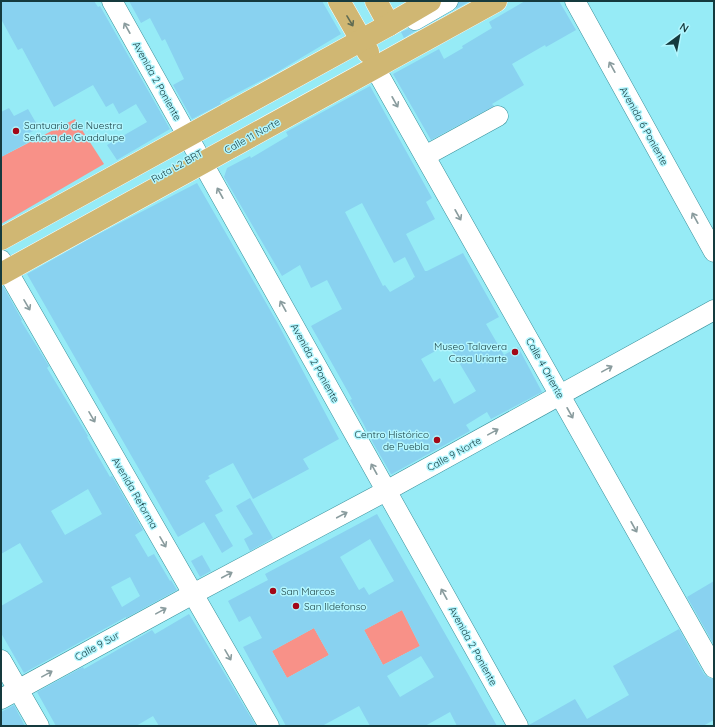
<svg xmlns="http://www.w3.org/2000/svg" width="715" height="727" viewBox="0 0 715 727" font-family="Quicksand,sans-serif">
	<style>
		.green { fill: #f89188 }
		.building { fill: #89d2f0; fill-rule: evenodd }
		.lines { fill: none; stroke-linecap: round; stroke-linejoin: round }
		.minor-casing { stroke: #39919b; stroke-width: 21 }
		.major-casing { stroke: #fff; stroke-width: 23 }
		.minor { stroke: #fff; stroke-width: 20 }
		.major { stroke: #d0b773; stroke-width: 22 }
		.oneway { stroke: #606c53 }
		.oneway2 { stroke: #8a9c9e }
		.poi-dot { fill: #a30717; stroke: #b3f6fe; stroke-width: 1.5 }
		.labels { text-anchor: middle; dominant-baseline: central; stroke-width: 3; stroke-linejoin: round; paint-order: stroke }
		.street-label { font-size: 10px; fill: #153a3e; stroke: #b3f6fe }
		.poi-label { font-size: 10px; fill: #153a3e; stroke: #b3f6fe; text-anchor: start }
	</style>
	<rect width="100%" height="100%" fill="#96ebf6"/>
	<g class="green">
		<path d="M75,119L104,164L1,224V157Z"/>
		<path d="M402,610L420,646L383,665L364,630Z"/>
		<path d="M314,628L329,655L287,678L272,651Z"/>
	</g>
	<g class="building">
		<path d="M1,1H94L98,7L100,6L170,129L117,160L107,145L147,122L136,104L119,114L113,103L106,107L93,85L54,107L22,48L18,50L1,19Z"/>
		<path d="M129,1H322L341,34L274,74L220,102L221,104L192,119L173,85L184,79L165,39L162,41L150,18L141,23Z"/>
		<path d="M459,1H470L456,9Z"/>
		<path d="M525,1H559L576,30L546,47L545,45L512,64L524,85L492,104L494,106L431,140L393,74L439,49L444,59L463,48L462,46L492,28L489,22Z"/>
		<path d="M408,29L415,31L404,38L401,32Z"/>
		<path d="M370,86L432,198L426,202L435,219L406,234L425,271H427L463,253L499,317L486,324L504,355L518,347L542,392L491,419L487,412L466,425L470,431L392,474H391L373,443L363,423L350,400L352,399L311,326L342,309L327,280L311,288L300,265L282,276L224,177L227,168L250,156L251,158L288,136L286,132ZM362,203L394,263L405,257L415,277L413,278V279L390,292L385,285L383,286L345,212ZM448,344L476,391L454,404L440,378L434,382L421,359Z"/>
		<path d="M9,108L14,116L28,109L39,128L25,135L29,142L1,157V112Z"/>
		<path d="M197,183L277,322L339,439L303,459L309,469L253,499L233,463L208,476L210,478L205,481L223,511L215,515L233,546L222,553L204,522L178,537L27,274L91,238Z"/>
		<path d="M1,286H3L22,320L21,321L49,366L47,368L88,436L87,437L110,477L112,476L143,530L135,535L148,557L154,554L170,581L171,580L177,590L126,618V617L24,673L1,633V606L43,582L20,543L1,554ZM88,489L102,514L65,535L51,511ZM130,577L140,596L122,607L111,587Z"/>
		<path d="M250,498L273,538L250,551L244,539L253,534L236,506Z"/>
		<path d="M377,514L468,674L497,726H457L450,712L425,726H370L359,706L322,726H286L243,647L262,638L250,616L239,622L228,601L268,580L265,574ZM370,539L394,581L369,595L364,587L359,590L340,557ZM402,610L420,646L383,665L364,630ZM314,628L329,655L287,678L272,651ZM421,656L434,677L400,697L387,676Z"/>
		<path d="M202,555L211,571L200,577L191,561Z"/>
		<path d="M714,581V645L687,597Z"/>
		<path d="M189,614L256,726H159L153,716L136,726H56L37,692L83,667L84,669L152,630L155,634Z"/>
		<path d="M679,629L704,674L709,678L714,679V720L703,726H529V725L575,699L587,719L629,695L613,666Z"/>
		<path d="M14,705L25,726H1V712Z"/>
	</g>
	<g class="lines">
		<g class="minor-casing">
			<g id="minor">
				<path d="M112,1L518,726"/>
				<path d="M575,1L714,252"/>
				<path d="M415,20L448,1"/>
				<path d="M375,68L714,668"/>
				<path d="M425,156L498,116"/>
				<path d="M1,260L269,726"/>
				<path d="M1,660L39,726"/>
				<path d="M1,699L193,594L386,491L714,310"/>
			</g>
		</g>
		<g class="major-casing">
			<g id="major">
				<path d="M339,1L368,52"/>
				<path d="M376,1L389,25"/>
				<path d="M1,239L389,25L430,1"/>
				<path d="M1,274L496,1"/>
			</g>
		</g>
		<use href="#minor" class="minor"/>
		<use href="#major" class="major"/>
	</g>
	<defs><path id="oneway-shaft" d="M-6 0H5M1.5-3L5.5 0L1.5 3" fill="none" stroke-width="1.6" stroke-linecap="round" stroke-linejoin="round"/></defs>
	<use class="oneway" href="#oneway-shaft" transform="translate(350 21) rotate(59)"/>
	<g class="oneway2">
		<use href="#oneway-shaft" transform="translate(127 28) rotate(-119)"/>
		<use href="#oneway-shaft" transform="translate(612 67) rotate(-119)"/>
		<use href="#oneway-shaft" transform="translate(395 102) rotate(61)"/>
		<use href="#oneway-shaft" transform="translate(220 193) rotate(-119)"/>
		<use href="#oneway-shaft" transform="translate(458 215) rotate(61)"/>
		<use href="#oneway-shaft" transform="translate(695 218) rotate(-119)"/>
		<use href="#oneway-shaft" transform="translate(27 305) rotate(60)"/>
		<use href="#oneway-shaft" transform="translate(283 306) rotate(-119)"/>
		<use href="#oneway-shaft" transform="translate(607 369) rotate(-29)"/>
		<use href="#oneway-shaft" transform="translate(570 413) rotate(61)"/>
		<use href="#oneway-shaft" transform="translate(92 417) rotate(60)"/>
		<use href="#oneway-shaft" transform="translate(493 432) rotate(-29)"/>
		<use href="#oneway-shaft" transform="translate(374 469) rotate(-119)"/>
		<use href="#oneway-shaft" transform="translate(342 515) rotate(-28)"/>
		<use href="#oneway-shaft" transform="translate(634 527) rotate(61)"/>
		<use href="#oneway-shaft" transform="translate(163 542) rotate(60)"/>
		<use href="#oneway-shaft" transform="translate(227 575) rotate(-28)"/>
		<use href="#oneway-shaft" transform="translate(444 594) rotate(-119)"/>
		<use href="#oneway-shaft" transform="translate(161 611) rotate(-29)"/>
		<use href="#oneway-shaft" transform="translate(228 655) rotate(60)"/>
		<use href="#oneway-shaft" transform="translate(47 674) rotate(-29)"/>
	</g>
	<g class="poi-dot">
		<circle cx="16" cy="131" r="4"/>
		<circle cx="515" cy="352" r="4"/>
		<circle cx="437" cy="440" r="4"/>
		<circle cx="273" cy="591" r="4"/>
		<circle cx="296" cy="606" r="4"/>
	</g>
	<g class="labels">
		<g class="street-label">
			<text transform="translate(157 81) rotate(61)">Avenida 2 Poniente</text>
			<text transform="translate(644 126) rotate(61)">Avenida 6 Poniente</text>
			<text transform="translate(252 136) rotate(-29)">Calle 11 Norte</text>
			<text transform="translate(177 166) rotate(-29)">Ruta L2 BRT</text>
			<text transform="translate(315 363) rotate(61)">Avenida 2 Poniente</text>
			<text transform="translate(545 368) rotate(61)">Calle 4 Oriente</text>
			<text transform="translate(454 454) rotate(-29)">Calle 9 Norte</text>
			<text transform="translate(135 493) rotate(60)">Avenida Reforma</text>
			<text transform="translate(97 646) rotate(-29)">Calle 9 Sur</text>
			<text transform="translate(473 646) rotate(61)">Avenida 2 Poniente</text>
		</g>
		<g class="poi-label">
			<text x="24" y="125">Santuario de Nuestra<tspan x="24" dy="12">Señora de Guadalupe</tspan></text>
			<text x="507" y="346" text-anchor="end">Museo Talavera<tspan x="507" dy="12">Casa Uriarte</tspan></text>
			<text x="429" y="434" text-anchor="end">Centro Histórico<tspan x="429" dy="12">de Puebla</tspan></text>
			<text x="281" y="591">San Marcos</text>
			<text x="304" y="606">San Ildefonso</text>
		</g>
	</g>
	<rect width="715" height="727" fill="none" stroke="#153a3e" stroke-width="4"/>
	<g transform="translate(679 36) rotate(32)" stroke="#b3f6fe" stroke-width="3" paint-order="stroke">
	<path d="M0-3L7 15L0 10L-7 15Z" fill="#153a3e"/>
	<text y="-6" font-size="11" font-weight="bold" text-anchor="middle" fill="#153a3e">N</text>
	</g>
</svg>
